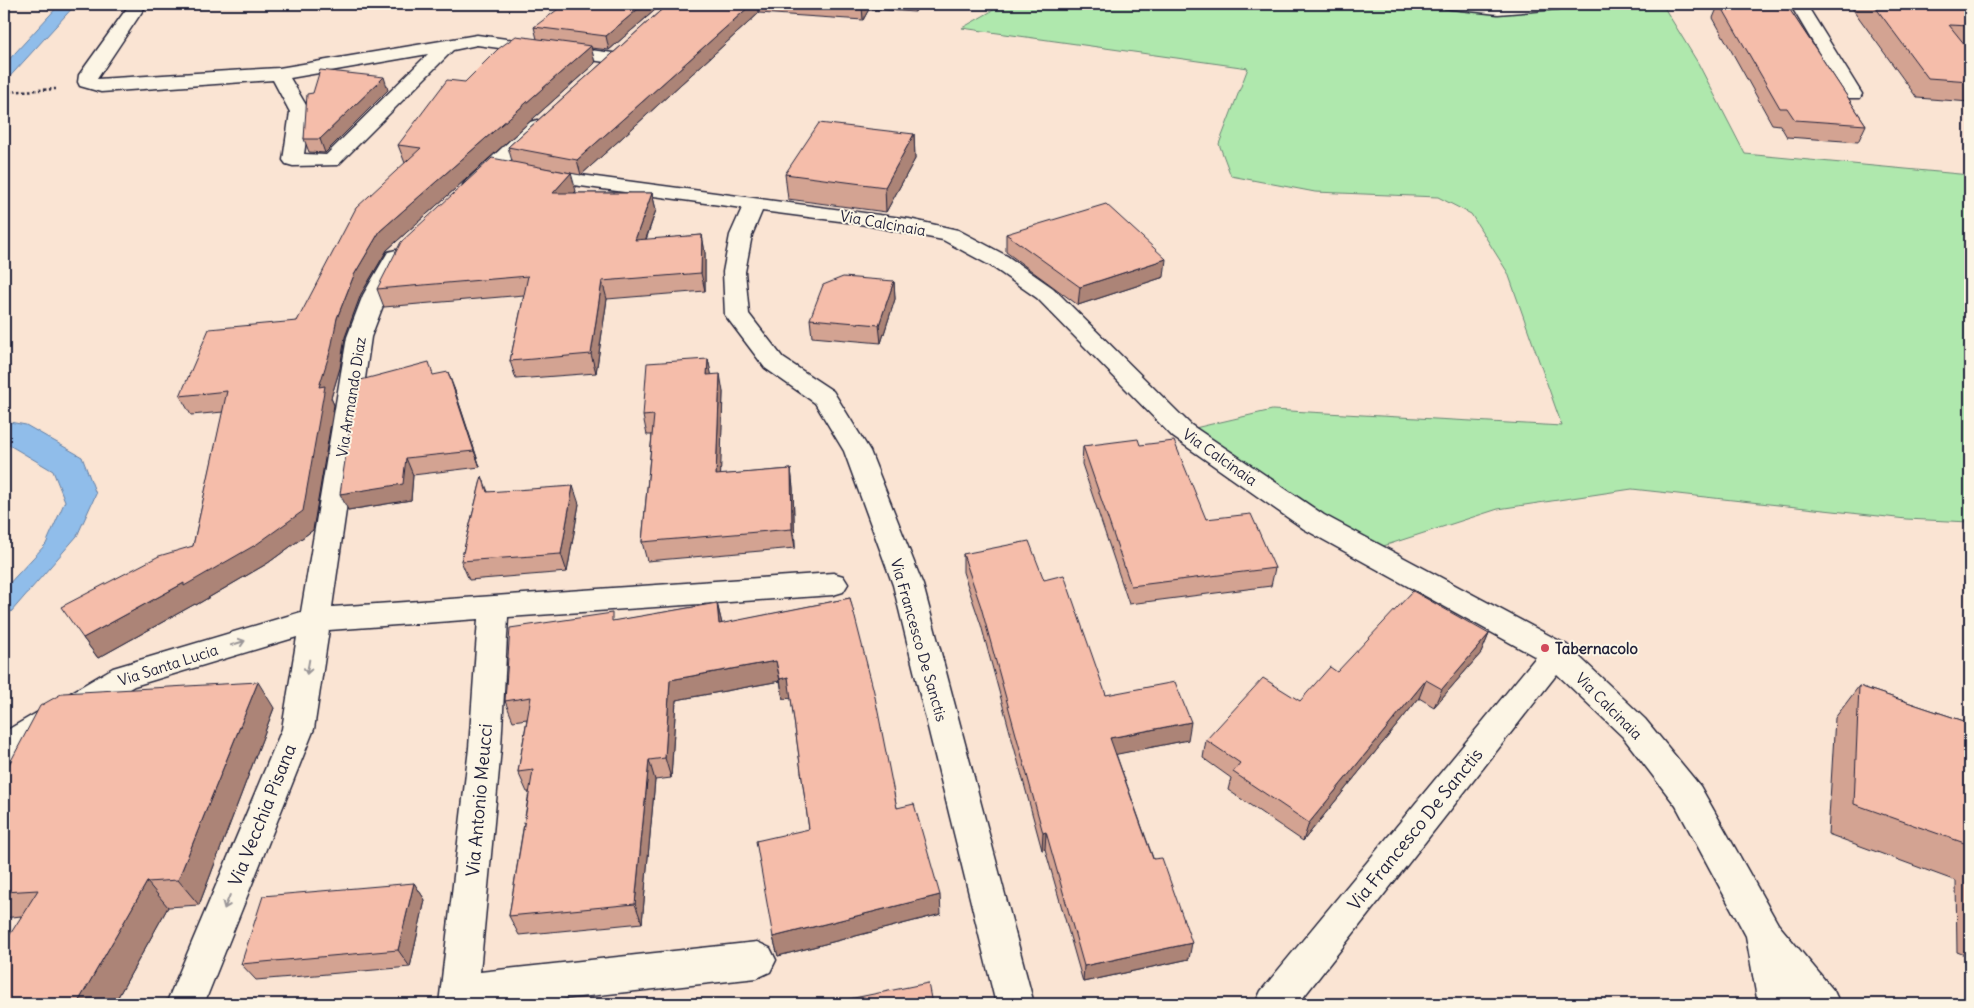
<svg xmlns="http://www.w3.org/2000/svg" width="1974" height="1008" viewBox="0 0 1974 1008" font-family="Delius,sans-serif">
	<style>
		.green { fill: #afe8ad; stroke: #688574 }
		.water { fill: #90bdea; stroke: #647fa4 }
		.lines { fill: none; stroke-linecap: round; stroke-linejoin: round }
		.minor-casing { stroke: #22223b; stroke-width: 3 }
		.path { stroke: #22223b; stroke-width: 2.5; stroke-dasharray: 2.5 2.5; stroke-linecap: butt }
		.minor { fill: #fcf5e5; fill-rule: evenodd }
		.wall { fill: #d3a392; stroke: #22223b }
		.shaded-wall { fill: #ac8477; stroke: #22223b }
		.building { fill: #f5bdaa; stroke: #22223b }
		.oneway { stroke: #9a9698 }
		.poi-dot { fill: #d1495b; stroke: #fcf5e5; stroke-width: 2 }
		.labels { text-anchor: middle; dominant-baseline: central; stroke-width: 4; stroke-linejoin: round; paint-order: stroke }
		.street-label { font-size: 15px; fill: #22223b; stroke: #fcf5e5 }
		.poi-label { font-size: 15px; font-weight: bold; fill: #22223b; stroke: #fcf5e5; text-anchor: start }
		.near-street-label { font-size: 18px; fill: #22223b; stroke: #fcf5e5 }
	</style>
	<rect width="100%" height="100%" fill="#fae4d3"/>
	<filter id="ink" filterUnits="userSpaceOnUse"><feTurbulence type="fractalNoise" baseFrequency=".02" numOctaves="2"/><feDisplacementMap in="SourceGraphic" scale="10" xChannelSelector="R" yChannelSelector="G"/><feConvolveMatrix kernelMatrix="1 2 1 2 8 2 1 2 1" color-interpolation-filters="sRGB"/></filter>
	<g filter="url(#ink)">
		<path class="green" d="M1004,4H1455L1498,9L1558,4H1662L1698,63L1745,154L1970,175V522L1906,519L1632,489L1498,509L1368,551L1182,431L1272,410L1562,426L1508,273L1471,214L1438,197L1315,192L1231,176L1219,144L1248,68L962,28Z"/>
		<g class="water">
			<path d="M60,4H76L4,83V65Z"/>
			<path d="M4,421L26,425L82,457L96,494L77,536L4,620V589L46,544L65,501L53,471L4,442Z"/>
		</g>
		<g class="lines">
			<g class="minor-casing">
				<g id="minor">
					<path d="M130,4H147L97,79L279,68L477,35L613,53L619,54L622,58L619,62L613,63L477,45L453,50L338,165L293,166L286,164L283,160L290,112L273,80L101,92L80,86L78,82L79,75ZM428,54L326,155L304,154L310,112L290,78Z"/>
					<path d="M1442,4H1567L1564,8L1558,9L1498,14L1451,9L1445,8Z"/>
					<path d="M1790,4H1806L1862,94L1860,98H1846Z"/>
					<path d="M537,120L544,122L547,126L544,130L480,189L473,191L466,189L463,185L466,181L530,122Z"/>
					<path d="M536,169L909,219L958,230L1007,256L1053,288L1191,425L1324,515L1567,645L1645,719L1700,786L1778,924L1834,991L1840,1004H1797L1796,1002V1004H1758L1746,936L1676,806L1623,737L1557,674L1298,1004H1255L1261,991L1536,657L1304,529L1173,437L1037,298L991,266L943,240L855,223L762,211L752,235L745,272L749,314L783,358L833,391L870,451L923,585L1034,1004H996L893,585L844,451L815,403L765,368L725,315L723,272L730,235L742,208L529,179L526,175L529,171Z"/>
					<path d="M396,250L404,252L407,257L387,295L371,337L332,607L833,573L843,576L848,584L843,592L833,595L508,617L501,748L480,972L757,942L770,948L776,960L770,972L757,978L515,1004H439L469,748L478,619L329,630L314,729L204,1004H166L282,729L297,637L134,686L16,758L4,762V732L113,668L301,612L347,337L363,295L385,257L388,252Z"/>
				</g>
			</g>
			<path class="path" d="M4,92L56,89"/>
			<use href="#minor" class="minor"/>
		</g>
		<g class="wall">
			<path d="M662,4L609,50L591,48L595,63L387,250L361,294L345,337L340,368L331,398L334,405L313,530L268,563L196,605L195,604L98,658L83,638L193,546L223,412L191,415L180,396L297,321L405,163L398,145L465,82L537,39L534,27Z"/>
			<path d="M668,4H919L915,12L869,9L863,20L759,13L581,175L543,168L576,191L575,193H652L656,210L646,240L702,235L705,253V291L607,299L596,373L516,379L510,361L524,295L384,307L377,289L512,161L508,147Z"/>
			<path d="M1716,4H1786L1866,125L1858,142L1787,137L1780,125L1772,124L1713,18L1718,6Z"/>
			<path d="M1849,4H1970V47H1967L1970,51V102L1917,98Z"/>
			<path d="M388,90L325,153L309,152L304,139L313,93Z"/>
			<path d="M914,134L915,159L886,212L788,199L785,174Z"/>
			<path d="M1006,234L1164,277L1078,305L1006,252Z"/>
			<path d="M894,281L895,299L881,343L812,337L810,319Z"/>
			<path d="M708,359L711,374L723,392L720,475L791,469L793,488L795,548L647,561L642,542L652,435H647L643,416Z"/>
			<path d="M454,388L480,467L413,475L411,500L348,510Z"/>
			<path d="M1140,445L1206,519L1275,568L1271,586L1129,604L1082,464L1083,446Z"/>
			<path d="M482,476L488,492L579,504L567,572L469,580L461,561Z"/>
			<path d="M963,554L1044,580L1106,695L1188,740L1116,754L1189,959L1083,982L1045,849L1042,850L981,625L963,572Z"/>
			<path d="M850,598L897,808L941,914L778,956L773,937L809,829L791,698L783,699L780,681L676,700L671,778L655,780L642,923L519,935L509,916L529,792H527L518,772L527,719L513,721L505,701L615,621L717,603L722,624Z"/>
			<path d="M1489,634L1481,653L1434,707L1419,698L1303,841L1228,790L1231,778L1203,758L1206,740L1300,701Z"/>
			<path d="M1859,686L1970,723V957L1957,952L1956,881L1828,834L1835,718Z"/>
			<path d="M274,708L199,905L168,907L114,1004H4L21,916L4,918V774Z"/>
			<path d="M414,883L425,900L410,967L256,980L241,964Z"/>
		</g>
		<g class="shaded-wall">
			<path d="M644,4H662L609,50L606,36Z"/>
			<path d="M752,4H758L759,13L581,175L577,160Z"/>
			<path d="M863,4H868L869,9L863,20L862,6Z"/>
			<path d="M914,4H919L915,12Z"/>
			<path d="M591,46L595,63L387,250L361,294L345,337L340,368L331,398L334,405L313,530L268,563L196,605L195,604L98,658L83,638L184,583L319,387L337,318L354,275L380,231Z"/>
			<path d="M384,77L388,90L325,153L320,139Z"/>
			<path d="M914,134L915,159L886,212L885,187Z"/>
			<path d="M571,173L576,191L557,210L553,193Z"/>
			<path d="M652,193L656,210L639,258L635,240Z"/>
			<path d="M702,235L705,253V291L701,273Z"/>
			<path d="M1166,259L1164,277L1078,305L1080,287Z"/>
			<path d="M602,281L607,299L596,373L591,354Z"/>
			<path d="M894,281L895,299L881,343L879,325Z"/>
			<path d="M708,359L712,377L707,375Z"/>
			<path d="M448,372L454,388L480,467L474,451Z"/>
			<path d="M720,374L723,392L720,494L716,475Z"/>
			<path d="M406,458L413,475L411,500L348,510L340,494Z"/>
			<path d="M791,469L793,488L795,548L792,529Z"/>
			<path d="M573,486L579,504L567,572L561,554Z"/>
			<path d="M717,603L722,624H719Z"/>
			<path d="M1489,634L1481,653L1434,707L1442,689Z"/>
			<path d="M776,661L780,681L676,700L671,778L665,758L670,680Z"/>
			<path d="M788,677L792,698L783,699L780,679Z"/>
			<path d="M1426,680L1419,698L1303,841L1309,823Z"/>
			<path d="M258,682L274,708L199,905L178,880Z"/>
			<path d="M1191,722L1188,740L1108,756L1110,738Z"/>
			<path d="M649,760L655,780L642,923L635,904Z"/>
			<path d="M1046,832L1045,849L1042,850L1043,833Z"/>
			<path d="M147,882L168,907L114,1004H77Z"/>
			<path d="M414,883L425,900L410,967L398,950Z"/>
			<path d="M940,895L941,914L778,956L773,937Z"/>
			<path d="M1192,943L1189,959L1083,982L1084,966Z"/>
		</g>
		<g class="building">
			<path d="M565,4H644L606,36L534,27Z"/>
			<path d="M668,4H752L577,160L508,147Z"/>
			<path d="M824,4H863L862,6Z"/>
			<path d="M1720,4H1786L1866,125L1795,120L1787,108H1780Z"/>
			<path d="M1873,4H1970V26L1949,25L1970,51V81L1928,78Z"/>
			<path d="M516,36L591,46L380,231L354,275L337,318L331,349L319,387L325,386L303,511L257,544L184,586V583L83,638L61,607L159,556L193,546L227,391L180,396L209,329L297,321L356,208L421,148L398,145L447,80L465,82L498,49Z"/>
			<path d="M320,70L384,77L320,139H304L307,94L313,93Z"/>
			<path d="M819,123L914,134L885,187L785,174Z"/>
			<path d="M492,158L571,173L553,193H652L635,240L702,235L701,273L602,281L591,354L510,361L528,276L377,289L401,242Z"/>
			<path d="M1106,204L1166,259L1080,287L1006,234Z"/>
			<path d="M843,277L894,281L879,325L810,319L823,285Z"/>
			<path d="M708,359L707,375L720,374L716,475L791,469L792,529L642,542L654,415L643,416L647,363Z"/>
			<path d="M429,362L433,375L448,372L474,451L406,458L403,484L340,494L357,381Z"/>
			<path d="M1138,439L1140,445L1174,441L1206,519L1251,514L1275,568L1131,586L1083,446Z"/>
			<path d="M482,476L487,492L573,486L561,554L461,561Z"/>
			<path d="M1029,541L1044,580L1064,575L1106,695L1175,682L1191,722L1110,738L1153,859L1162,858L1192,943L1084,966L1046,832L1043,833L981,607L963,554Z"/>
			<path d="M1413,591L1489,634L1442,689L1426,680L1309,823L1233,772L1240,763L1206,740L1263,678L1300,701L1330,667L1337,672Z"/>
			<path d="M850,598L874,692L897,808L914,804L940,895L773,937L756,841L809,829L788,677L780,679L776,661L670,680L665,758L649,760L635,904L509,916L533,770L518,772L531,697L505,701L510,628L612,613V621L717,603L719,624Z"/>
			<path d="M258,682L178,880L147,882L77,1004H4V944L38,890L4,892V774L40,706L63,693Z"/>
			<path d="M1859,686L1970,723V845L1854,804Z"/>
			<path d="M414,883L398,950L241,964L263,896Z"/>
			<path d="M928,983L932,1004H849V999Z"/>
			<path d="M640,1002V1004H625Z"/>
		</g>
		<defs><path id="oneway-shaft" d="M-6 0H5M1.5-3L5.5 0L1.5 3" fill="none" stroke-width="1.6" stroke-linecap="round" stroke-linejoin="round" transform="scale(1.25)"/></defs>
		<g class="oneway">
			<use href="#oneway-shaft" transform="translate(238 643) rotate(-17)"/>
			<use href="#oneway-shaft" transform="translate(308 667) rotate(100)"/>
			<use href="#oneway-shaft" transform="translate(227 902) rotate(112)"/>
		</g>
	</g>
	<circle class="poi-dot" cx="1545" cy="648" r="5"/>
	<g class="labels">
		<g class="street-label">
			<text transform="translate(883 223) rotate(10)">Via Calcinaia</text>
			<text transform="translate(351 397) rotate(-81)">Via Armando Diaz</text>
			<text transform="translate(1220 457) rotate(35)">Via Calcinaia</text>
			<text transform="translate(919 640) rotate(74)">Via Francesco De Sanctis</text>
			<text transform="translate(168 665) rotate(-18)">Via Santa Lucia</text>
			<text transform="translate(1609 706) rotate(45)">Via Calcinaia</text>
		</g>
		<g class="poi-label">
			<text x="1555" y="648">Tabernacolo</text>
		</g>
		<g class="near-street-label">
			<text transform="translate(479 800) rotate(-85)">Via Antonio Meucci</text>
			<text transform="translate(262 815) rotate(-68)">Via Vecchia Pisana</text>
			<text transform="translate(1415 829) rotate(-51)">Via Francesco De Sanctis</text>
		</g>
	</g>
	<rect width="1974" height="1008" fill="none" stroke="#fcf5e5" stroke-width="20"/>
	<rect x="10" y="10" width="1954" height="988" fill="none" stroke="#22223b" stroke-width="2" filter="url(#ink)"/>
</svg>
